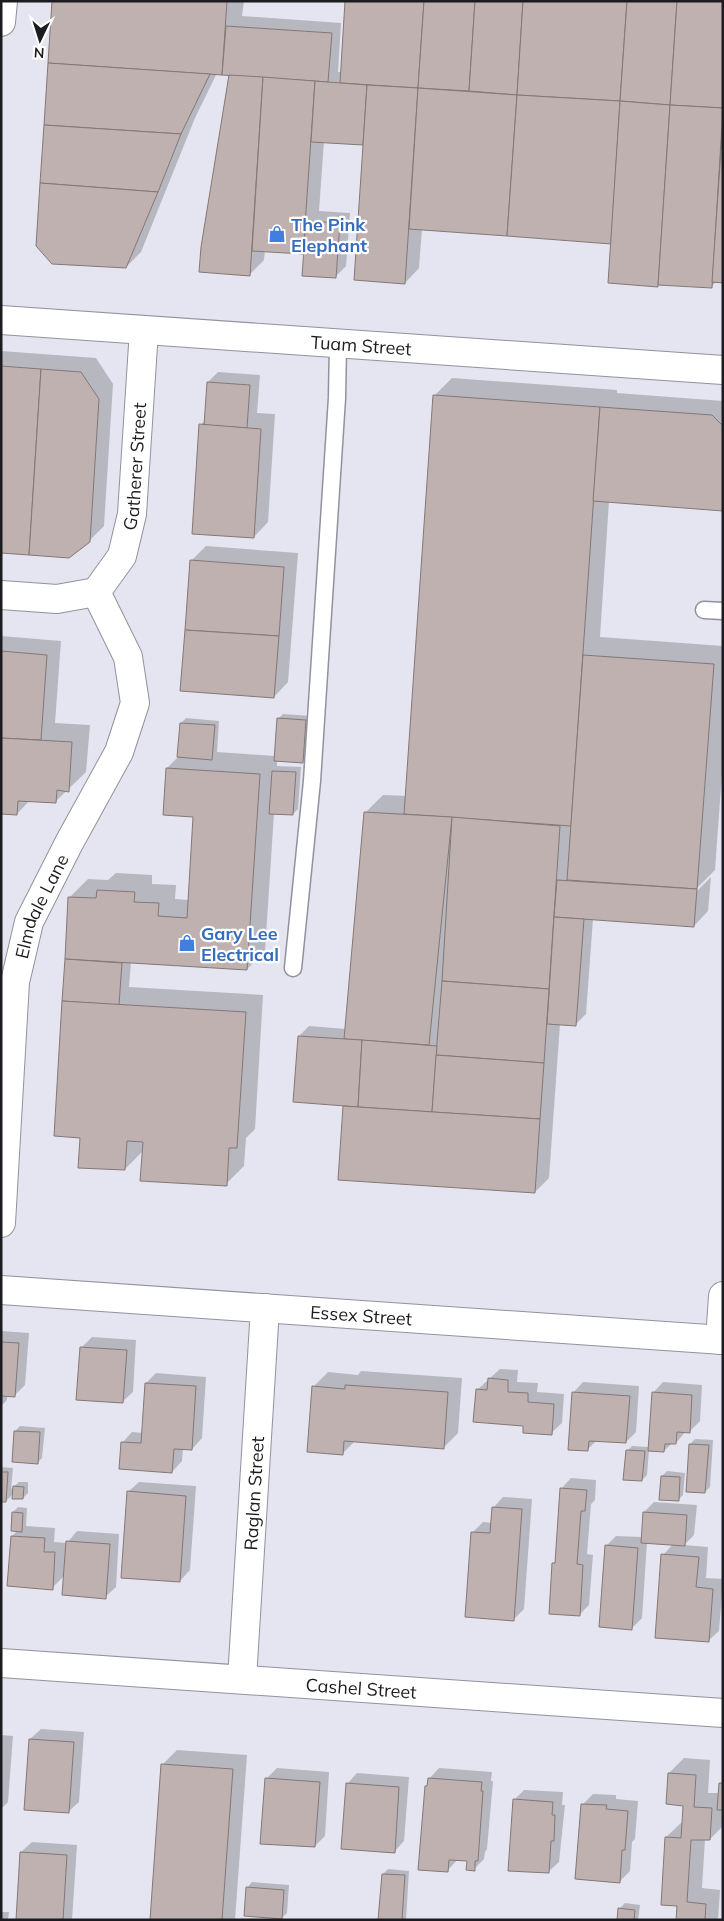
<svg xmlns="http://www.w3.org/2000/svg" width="724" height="1921" viewBox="0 0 724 1921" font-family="Mulish,sans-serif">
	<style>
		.shadow { fill: #0003 }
		.building { fill: #beb1af; stroke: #847876 }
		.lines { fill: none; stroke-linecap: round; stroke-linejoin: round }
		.service-casing { stroke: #92929c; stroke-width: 19 }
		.minor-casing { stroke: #92929c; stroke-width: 30 }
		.tertiary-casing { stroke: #92929c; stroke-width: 30 }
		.service { stroke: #fff; stroke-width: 16 }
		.minor { stroke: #fff; stroke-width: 28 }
		.tertiary { stroke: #fff; stroke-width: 28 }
		.labels { text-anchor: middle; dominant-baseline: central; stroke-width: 4.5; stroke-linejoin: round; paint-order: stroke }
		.shop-label { font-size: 18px; font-weight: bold; fill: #366cbe; stroke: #fff; text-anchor: start }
		.street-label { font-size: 18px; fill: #1c1c20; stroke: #fff }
	</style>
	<rect width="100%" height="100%" fill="#e5e5f1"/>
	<g class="shadow">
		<path d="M54,1H244L242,16L341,23L338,72H342L723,1V282L717,281L711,287L612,243L422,229L419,268L405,283L364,141L362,143L324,141L319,211L350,213L346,266L336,276L305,253L265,250L264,260L250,274L230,74L217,73L195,118L141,252L126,267Z"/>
		<path d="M1,351L96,358L113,384L104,526L89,541L1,552Z"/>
		<path d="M218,372L260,375L257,413L275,414L268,522L254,537L200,425L206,420L208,382Z"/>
		<path d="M452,378L617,390V393L723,401V510L609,501L600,637L723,646V759L715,870L696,889V892L711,877L708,911L694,926L593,919L586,1014L576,1024H560L549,1178L535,1192L340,1179L345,1104L299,1036L309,1026L346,1029L365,813L383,795L407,796L434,396Z"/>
		<path d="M206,546L298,553L288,682L274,697L191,561Z"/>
		<path d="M1,636L61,641L55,723L90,725L86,772L55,802L30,800L17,814L1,812Z"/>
		<path d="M283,714L311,716L308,757L303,762L277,760V766L301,767L298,809L293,814L274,813L265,951L247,969L131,962L129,987L263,995L255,1129L246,1138L244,1166L226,1184L143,1151L125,1169L81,1137L63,1000L70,897L88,879L108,880L116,873L152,875V884L176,885L175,899L189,900L194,816L167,768L178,757L181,723L186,718L219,721L217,752L275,756L278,719Z"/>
		<path d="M1,1331L29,1333L25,1385L15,1395H7V1400L1,1406Z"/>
		<path d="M92,1337L136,1340L133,1392L122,1402L81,1348Z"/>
		<path d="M500,1369L518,1370L517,1382L538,1383L537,1392L564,1394L562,1423L551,1433L477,1390Z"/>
		<path d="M361,1371L462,1378L458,1433L444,1447L355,1441L342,1454L313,1387L328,1372L358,1375Z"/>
		<path d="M156,1373L206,1377L202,1438L192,1449L183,1448L182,1461L172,1472L122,1443L132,1432L143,1433L146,1383Z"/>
		<path d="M583,1382L639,1386L636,1432L626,1442L597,1440L587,1450L573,1393Z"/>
		<path d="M663,1382L702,1385L700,1421L689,1432L686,1431L676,1443H672L664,1451L649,1450L647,1475L642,1480L627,1451L632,1446L649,1447L653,1393Z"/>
		<path d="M20,1426L45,1428L42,1458L37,1463L15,1431Z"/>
		<path d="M695,1439L713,1440L710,1487L705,1492L690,1444Z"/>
		<path d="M1,1467L13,1468L11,1489L19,1482H28V1493L23,1498L14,1493L6,1501H1Z"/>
		<path d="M667,1471L685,1473L683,1495L678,1500L662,1476Z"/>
		<path d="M571,1478L596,1480L595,1500L591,1504L587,1554L593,1555L589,1605L579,1615L553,1564L556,1561L561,1489Z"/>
		<path d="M139,1482L196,1486L190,1570L180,1581L128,1492Z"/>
		<path d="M503,1497L532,1499L524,1609L513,1620L473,1532L483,1522L492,1523L493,1508Z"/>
		<path d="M654,1502L697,1505L694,1535L684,1545L708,1547L706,1578L723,1579L719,1631L708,1641L663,1555L673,1544L647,1542L642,1618L632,1628L606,1546L616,1536L642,1537L644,1512Z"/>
		<path d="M18,1507L27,1508L26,1526L55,1528L54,1542L67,1543L77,1531L119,1534L116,1587L105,1597L64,1576L52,1588L12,1536L18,1530L13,1512Z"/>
		<path d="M41,1729L84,1732L79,1802L68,1812L30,1739Z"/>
		<path d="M1,1735L13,1736L8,1802L1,1809Z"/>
		<path d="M177,1750L247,1755L235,1920H152L163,1764Z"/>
		<path d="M684,1758L710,1760L708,1793H720V1784L723,1781V1826L710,1839H705L702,1888L720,1890L718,1920H672H677L678,1905L666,1837L681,1823H683L684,1804L669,1773Z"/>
		<path d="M277,1768L329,1772L325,1836L315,1846L266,1779Z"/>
		<path d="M439,1768L492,1772L491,1781H493L487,1849L485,1852L484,1859L474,1869L468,1860L458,1859L447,1871L428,1785L429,1779Z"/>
		<path d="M357,1773L409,1777L404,1841L394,1852L347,1784Z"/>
		<path d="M524,1790L563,1792L562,1805H565L559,1862L548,1872L514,1800Z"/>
		<path d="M593,1794L616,1795V1799L638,1801L635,1839L632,1842L630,1871L619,1882L583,1804Z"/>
		<path d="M32,1842L77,1845L72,1920H17L21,1852Z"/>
		<path d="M388,1869L409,1871L406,1920H380L383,1874Z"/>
		<path d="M252,1882L289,1885L287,1913L282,1918L247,1888Z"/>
		<path d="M625,1903L640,1905L638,1920H619L620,1908Z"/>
		<path d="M1,1912H9L8,1920H1Z"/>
	</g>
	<g class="building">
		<path d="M52,1H227L222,75L48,63Z"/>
		<path d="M345,1H424L418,88L340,83Z"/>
		<path d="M424,1H475L469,91L418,88Z"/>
		<path d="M475,1H523L517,95L469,91Z"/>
		<path d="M523,1H627L620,101L517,95Z"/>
		<path d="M627,1H677L670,105L620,101Z"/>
		<path d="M677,1H723V108L670,105Z"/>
		<path d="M226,26L332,33L328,82L222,75Z"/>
		<path d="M48,63L210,74L181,134L44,125Z"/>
		<path d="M229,75L263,77L250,276L199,272L201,247Z"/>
		<path d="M263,77L315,81L303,254L252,251Z"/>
		<path d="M315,81L367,85L363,145L311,142Z"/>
		<path d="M367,85L418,88L405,284L354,280Z"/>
		<path d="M418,88L517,95L507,236L409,229Z"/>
		<path d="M517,95L620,101L611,244L507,236Z"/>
		<path d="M620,101L670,105L658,287L608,283Z"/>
		<path d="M670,105L723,108L712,288L658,285Z"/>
		<path d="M723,120V283L712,282Z"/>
		<path d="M44,125L181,134L158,192L40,183Z"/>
		<path d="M40,183L158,192L126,268L52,264L36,246Z"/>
		<path d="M306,221L340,223L336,278L302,276Z"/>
		<path d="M1,366L41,369L29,555L1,553Z"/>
		<path d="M41,369L81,372L99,399L90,542L69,558L29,555Z"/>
		<path d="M207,382L250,385L247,428L204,425Z"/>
		<path d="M433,395L600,407L571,826L404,814Z"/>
		<path d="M600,407L712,415L723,426V511L593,501Z"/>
		<path d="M199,424L261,429L254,538L192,534Z"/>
		<path d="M190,560L284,567L279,636L185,630Z"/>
		<path d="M185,630L279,636L274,698L180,691Z"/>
		<path d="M1,651L47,655L41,740L1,738Z"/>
		<path d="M583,655L714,664L697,889L567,880Z"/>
		<path d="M277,718L306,720L303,763L274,761Z"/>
		<path d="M180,723L215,725L212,760L177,757Z"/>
		<path d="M1,738L72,742L69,792L57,790L56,803L18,801L17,815L1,814Z"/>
		<path d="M166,768L260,774L247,970L65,959L68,897L96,898L97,890L135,892L134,902L159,903L158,916L187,918L193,817L163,815Z"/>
		<path d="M272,771L296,772L293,815L269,814Z"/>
		<path d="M364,812L452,817L429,1045L344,1039Z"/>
		<path d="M452,817L560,826L549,989L442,981Z"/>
		<path d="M557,880L697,889L694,927L554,917Z"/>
		<path d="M554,917L584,919L576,1026L547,1024Z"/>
		<path d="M65,959L122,963L119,1005L62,1001Z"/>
		<path d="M442,981L549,989L544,1063L436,1055Z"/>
		<path d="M62,1001L246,1012L237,1148H229L227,1186L140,1181L143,1142L127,1141L125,1170L78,1168L80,1138L54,1136Z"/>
		<path d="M298,1036L362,1040L358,1107L293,1102Z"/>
		<path d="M362,1040L437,1046L432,1112L358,1107Z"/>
		<path d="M436,1055L544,1063L540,1119L432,1112Z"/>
		<path d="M343,1106L540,1119L535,1193L338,1180Z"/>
		<path d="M1,1342L19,1343L15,1397L1,1396Z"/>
		<path d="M80,1347L127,1350L123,1403L76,1400Z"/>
		<path d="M488,1378L508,1380V1392L528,1393V1402L554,1404L552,1435L523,1433V1426L473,1422L476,1389L487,1390Z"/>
		<path d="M145,1383L196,1386L192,1450L174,1449L172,1473L119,1469L121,1442L141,1443Z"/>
		<path d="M345,1385L448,1392L444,1449L344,1441L343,1455L307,1452L312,1386L345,1389Z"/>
		<path d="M572,1392L630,1396L626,1443L589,1441L588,1451L568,1450Z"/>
		<path d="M652,1392L692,1395L690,1433L677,1432L676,1444H665L664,1452L648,1451Z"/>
		<path d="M14,1431L40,1432L38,1464L12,1462Z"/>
		<path d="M689,1444L709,1445L705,1493L686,1492Z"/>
		<path d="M626,1450L645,1451L642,1481L623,1480Z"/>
		<path d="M1,1472H8L6,1502H1Z"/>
		<path d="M661,1476L680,1477L679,1501L659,1500Z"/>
		<path d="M13,1486L24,1487L23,1499H12Z"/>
		<path d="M560,1488L587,1490L585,1511H581L577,1564L583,1565L580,1616L549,1614L552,1563H555Z"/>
		<path d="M127,1491L186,1496L180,1582L121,1578Z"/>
		<path d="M492,1507L522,1509L514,1621L465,1617L471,1532L490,1533Z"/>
		<path d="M12,1512L23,1513L22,1532L11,1531Z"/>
		<path d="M643,1512L687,1515L685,1546L641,1543Z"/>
		<path d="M11,1536L45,1538L44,1552H55L53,1590L7,1586Z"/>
		<path d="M66,1541L110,1544L106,1599L62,1595Z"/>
		<path d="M605,1545L638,1548L632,1630L599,1627Z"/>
		<path d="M661,1554L699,1557L696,1587L713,1589L709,1642L655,1638Z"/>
		<path d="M29,1739L74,1742L69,1813L24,1810Z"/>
		<path d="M161,1764L233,1769L222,1920H150Z"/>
		<path d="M668,1773L696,1775L694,1807L712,1808L710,1840H691L687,1902L706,1904L705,1920H676L677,1906L661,1905L665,1837L681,1838L683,1806L666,1804Z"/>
		<path d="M265,1778L320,1782L315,1847L260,1844Z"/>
		<path d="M428,1778L482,1782L481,1791H483L478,1861H475V1871L466,1870L467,1861L449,1860L448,1872L418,1870L425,1786H427Z"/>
		<path d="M346,1783L399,1787L395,1853L341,1849Z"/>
		<path d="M719,1783H723V1810H717Z"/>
		<path d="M513,1799L553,1802L552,1815H555L554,1841H551L549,1873L508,1871Z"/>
		<path d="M581,1804L607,1805L606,1809L628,1811L625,1850H622L620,1883L575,1879Z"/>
		<path d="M20,1852L67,1855L63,1920H16Z"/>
		<path d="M382,1874L405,1875L402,1920H378Z"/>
		<path d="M246,1887L284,1890L282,1919L244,1916Z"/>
		<path d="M618,1908L635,1910L634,1920H617Z"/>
	</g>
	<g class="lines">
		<g class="service-casing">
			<g id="service">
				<path d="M704,610L723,611"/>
				<path d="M293,968L312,781L337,398L338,344"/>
			</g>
		</g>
		<g class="minor-casing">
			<g id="minor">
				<path d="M1,22L3,1"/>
				<path id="s1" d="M1,595L57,599L96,592L122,556L132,514L144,330"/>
				<path id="s2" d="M1,1223L15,982L29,922L69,843L119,752L135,703L128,657L96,592"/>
				<path id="s3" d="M1,1290L723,1340"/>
				<path d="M720,1340L723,1296"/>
				<path id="s4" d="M242,1679L265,1308"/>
			</g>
		</g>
		<g class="tertiary-casing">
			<g id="tertiary">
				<path id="s5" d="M1,320L723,370"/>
				<path id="s6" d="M1,1663L723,1713"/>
			</g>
		</g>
		<use href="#service" class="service"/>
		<use href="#minor" class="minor"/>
		<use href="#tertiary" class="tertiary"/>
	</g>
	<defs>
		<g id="shop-bare" transform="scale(1.35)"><path d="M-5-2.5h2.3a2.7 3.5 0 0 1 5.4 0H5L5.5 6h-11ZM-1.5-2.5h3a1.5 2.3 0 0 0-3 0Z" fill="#3f7fe0" stroke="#fff" stroke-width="2.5" paint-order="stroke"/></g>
	</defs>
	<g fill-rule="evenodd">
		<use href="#shop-bare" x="277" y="234"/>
		<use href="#shop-bare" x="187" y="943"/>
	</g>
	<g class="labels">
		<g class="shop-label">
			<text x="291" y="224">The Pink<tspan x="291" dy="21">Elephant</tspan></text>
			<text x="201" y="933">Gary Lee<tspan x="201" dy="21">Electrical</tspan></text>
		</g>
		<g class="street-label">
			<text stroke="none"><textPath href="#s5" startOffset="361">Tuam Street</textPath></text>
			<text stroke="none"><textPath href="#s1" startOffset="231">Gatherer Street</textPath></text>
			<text stroke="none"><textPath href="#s2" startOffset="322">Elmdale Lane</textPath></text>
			<text stroke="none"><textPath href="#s3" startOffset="361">Essex Street</textPath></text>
			<text stroke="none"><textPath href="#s4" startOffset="186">Raglan Street</textPath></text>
			<text stroke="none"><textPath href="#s6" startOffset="361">Cashel Street</textPath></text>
		</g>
	</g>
	<rect width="724" height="1921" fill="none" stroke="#1c1c20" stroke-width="5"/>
	<g transform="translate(40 40) rotate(184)" stroke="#ffffff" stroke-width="4" paint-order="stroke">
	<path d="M0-4L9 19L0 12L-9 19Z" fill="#1c1c20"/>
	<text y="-8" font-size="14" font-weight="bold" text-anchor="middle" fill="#1c1c20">N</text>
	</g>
</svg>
